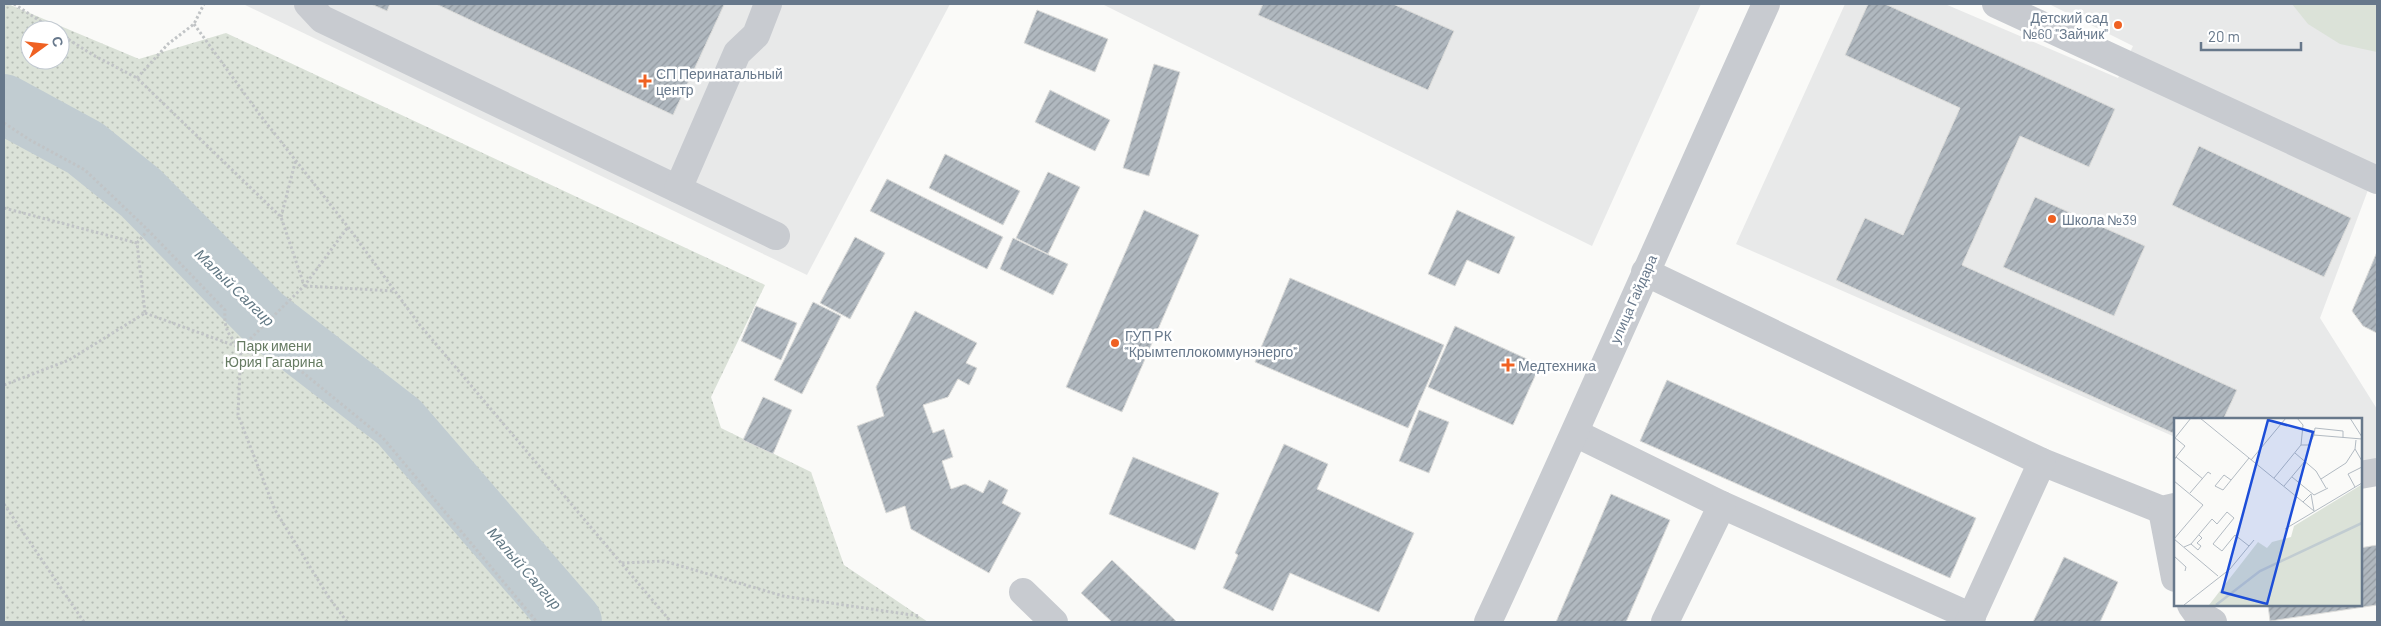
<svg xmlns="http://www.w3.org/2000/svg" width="2381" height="626" viewBox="0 0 2381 626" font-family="Barlow,sans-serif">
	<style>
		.built { fill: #e8e9e9 }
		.grass { fill: #dbe2d8 }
		.park { fill: url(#park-dots); fill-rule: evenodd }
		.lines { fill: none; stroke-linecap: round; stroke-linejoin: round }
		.river { stroke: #c1ccd1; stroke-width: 60 }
		.building { fill: url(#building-hatch); stroke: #dcdcda }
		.path { stroke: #c1c4c6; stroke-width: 3; stroke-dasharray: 2.5 2.5; stroke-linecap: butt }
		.minor { stroke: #c8cbd0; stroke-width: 28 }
		.poi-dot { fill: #ef6122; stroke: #fff; stroke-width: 2 }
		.labels { text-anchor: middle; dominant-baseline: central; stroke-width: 5; stroke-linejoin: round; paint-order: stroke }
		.poi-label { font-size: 14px; fill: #67788b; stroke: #fff; text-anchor: start }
		.street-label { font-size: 14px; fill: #67788b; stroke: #fff }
		.park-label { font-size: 14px; fill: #667b62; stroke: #fff }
		.water-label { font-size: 15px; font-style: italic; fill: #637985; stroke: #fff }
		.inset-river { fill: none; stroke: #c1ccd1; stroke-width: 2.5 }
		.inset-road { fill: none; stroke: #b2bac2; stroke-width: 1 }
		.view { fill: #1d4ed8; fill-opacity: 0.15; stroke: #1d4ed8; stroke-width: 2.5 }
		.inset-edge { fill: none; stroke: #67788b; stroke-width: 2.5 }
	</style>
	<defs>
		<pattern id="park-dots" width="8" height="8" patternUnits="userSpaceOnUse" patternTransform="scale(1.25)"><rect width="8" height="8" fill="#dbe2d8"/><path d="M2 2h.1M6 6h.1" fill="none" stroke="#b5bcb5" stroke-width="1.8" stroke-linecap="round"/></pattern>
		<pattern id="building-hatch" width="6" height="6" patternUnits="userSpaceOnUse" patternTransform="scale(1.25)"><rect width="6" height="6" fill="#b0b8bf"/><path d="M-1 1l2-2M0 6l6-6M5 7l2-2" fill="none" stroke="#939aa1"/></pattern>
	</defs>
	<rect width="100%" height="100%" fill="#fafaf8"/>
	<g class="built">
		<path d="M243,4H950L807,275Z"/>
		<path d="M1102,4H1701L1592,246Z"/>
		<path d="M1845,4H1945L2118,78L2133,46L2049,4H2377V166L2320,318L2377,409V460L2360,463V420H2175V437L1736,244Z"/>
	</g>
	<path class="grass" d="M2292,4H2377V52L2340,44L2308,24Z"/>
	<path class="park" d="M4,4H8L139,59L226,33L765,285L711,397L721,428L811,472L844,565L928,622H4ZM30,30H60V60H30Z"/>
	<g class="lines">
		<path class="river" d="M4,104L85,148L141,193L263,317L399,422L572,622"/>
	</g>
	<g class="building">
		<path d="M371,4H390L387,11Z"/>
		<path d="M436,4H721L724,5L673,115Z"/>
		<path d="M1263,4H1393L1454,31L1428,90L1258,15Z"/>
		<path d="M1868,4H1885L2115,109L2089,167L2020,136L1962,265L2237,390L2223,420H2175V434L1836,280L1865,218L1903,235L1960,108L1845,55Z"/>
		<path d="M1037,10L1108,39L1095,72L1024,43Z"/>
		<path d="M1154,64L1180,72L1149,176L1123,168Z"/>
		<path d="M1050,90L1110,120L1095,151L1035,122Z"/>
		<path d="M2199,146L2351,218L2324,277L2172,205Z"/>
		<path d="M945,154L1020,191L1003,225L929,188Z"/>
		<path d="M1048,172L1080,187L1048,254L1016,238Z"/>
		<path d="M887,179L1003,237L987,269L870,211Z"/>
		<path d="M2035,197L2145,246L2114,316L2003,267Z"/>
		<path d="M1144,210L1199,235L1122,412L1066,387Z"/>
		<path d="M1457,210L1515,237L1499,274L1467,260L1455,286L1428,274Z"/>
		<path d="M855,237L885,253L850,319L820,303Z"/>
		<path d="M1013,238L1068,264L1053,295L1000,269Z"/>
		<path d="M2377,252V333L2363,326L2352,311Z"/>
		<path d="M1290,278L1444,345L1408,428L1255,362Z"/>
		<path d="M813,302L841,316L802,394L774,380Z"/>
		<path d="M756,306L797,323L781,360L741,341Z"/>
		<path d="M915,311L977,343L966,363L977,368L969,385L958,379L948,397L923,405L933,433L944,429L953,457L942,461L951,489L965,484L983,493L989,480L1008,490L1002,503L1021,513L989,573L911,529L905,506L886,513L857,426L884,416L876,387Z"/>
		<path d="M1455,326L1540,365L1513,425L1428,387Z"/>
		<path d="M1667,380L1976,518L1950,578L1640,441Z"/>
		<path d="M763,397L792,410L773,454L743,440Z"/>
		<path d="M1419,410L1449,422L1429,473L1399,461Z"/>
		<path d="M1284,444L1328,464L1317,489L1414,533L1379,612L1290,573L1273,611L1223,588L1238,555L1235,553Z"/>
		<path d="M1133,457L1219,493L1195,550L1109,514Z"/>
		<path d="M1611,494L1670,520L1626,622H1556Z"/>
		<path d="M2377,545V605L2270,621L2268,605H2360V548Z"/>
		<path d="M2064,557L2118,582L2100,622H2033Z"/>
		<path d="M1112,560L1177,622H1112L1081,593Z"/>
	</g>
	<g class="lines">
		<g class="path">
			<path d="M14,4L54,30"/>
			<path d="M194,24L260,115L348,227L419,324L671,622"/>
			<path d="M60,34L93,55L137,78L281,217L304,285"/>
			<path d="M137,78L168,44L194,24L204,4"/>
			<path d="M4,123L30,140L85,170L148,230L225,310C224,327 227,334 239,346"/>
			<path d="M4,208L137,243L145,313"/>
			<path d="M281,217L296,159"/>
			<path d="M137,243L148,230"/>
			<path d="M305,286L394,291"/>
			<path d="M145,313L241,348L264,361L290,362L383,438L537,622"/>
			<path d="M4,385L69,360L145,313"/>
			<path d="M4,504L84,622"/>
			<path d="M622,563L664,561L783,596L919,616"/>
			<path d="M347,622L328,596L275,510L238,415L241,348L305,285L348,227"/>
		</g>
		<g class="minor">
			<path d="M308,4L322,19L776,236"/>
			<path d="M1996,4L2377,180"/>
			<path d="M678,189L737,53L756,35L768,4"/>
			<path d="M1645,272L2042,462L2162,510L2175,507"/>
			<path d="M1575,433L1722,505L1972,617"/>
			<path d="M2360,475L2377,472"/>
			<path d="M2162,510L2175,578"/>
			<path d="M1023,592L1054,622"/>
			<path d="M2191,605L2196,612L2213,622"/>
			<path d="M1488,622C1583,417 1673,210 1766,4"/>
			<path d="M1665,622L1722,505"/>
			<path d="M1969,622L2042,462"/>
		</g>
	</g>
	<g class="poi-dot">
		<circle cx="2118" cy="25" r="5"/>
		<path d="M642.5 73.5h5v5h5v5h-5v5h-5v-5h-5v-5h5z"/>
		<circle cx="2052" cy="219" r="5"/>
		<circle cx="1115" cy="343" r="5"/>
		<path d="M1505.5 357.5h5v5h5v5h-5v5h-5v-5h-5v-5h5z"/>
	</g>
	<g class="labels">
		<g class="poi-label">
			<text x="2108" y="17" text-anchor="end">Детский сад<tspan x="2108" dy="16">№60 "Зайчик"</tspan></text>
			<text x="656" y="73">СП Перинатальный<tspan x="656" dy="16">центр</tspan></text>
			<text x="2062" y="219">Школа №39</text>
			<text x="1125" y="335">ГУП РК<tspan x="1125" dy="16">"Крымтеплокоммунэнерго"</tspan></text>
			<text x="1518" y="365">Медтехника</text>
		</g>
		<g class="street-label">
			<text transform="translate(1633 299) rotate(-66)">улица Гайдара</text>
		</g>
		<g class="park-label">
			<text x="274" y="345">Парк имени<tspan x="274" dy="16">Юрия Гагарина</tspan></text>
		</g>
		<g class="water-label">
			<text transform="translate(235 287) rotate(44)">Малый Салгир</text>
			<text transform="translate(525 568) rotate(49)">Малый Салгир</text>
		</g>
	</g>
	<g transform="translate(2174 418)">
		<rect width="188" height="188" fill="#fafaf8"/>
		<path d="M187,67V187H35L84,124L93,130L98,124L117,119L120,108Z" fill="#dbe2d8"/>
		<path class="inset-river" d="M42,187L86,153L188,105"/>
		<path class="inset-road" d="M26,0L140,93M176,0L188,19M140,17L141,10L169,13V20M0,19L11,28L2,39M1,20L17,0M182,22L181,31L188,43M127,27H135L140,17L188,21M121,35L142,53L152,70M0,42L2,39L29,61M77,42L112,0M118,59L140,77L154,70M100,60L127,27L129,7L123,0M147,61L172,45L181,31M57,62L50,57L41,68L49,72L75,40M0,63L29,87L0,121M110,68L131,43M181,69L174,56L188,49M16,75L34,54L37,56M129,84L137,76L140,93M111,111L188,65M0,121L44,158M17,126L24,132L27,128L23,125L28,120L25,117M10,129L17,126L38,101L43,106L53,94L60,100L39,126L48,133L61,117L75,128M0,138L12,149L11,153M10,187L56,151L80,122"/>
		<path class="view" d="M94,2L139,14L93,186L48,174Z"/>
		<rect width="188" height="188" class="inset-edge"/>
	</g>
	<rect width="2381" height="626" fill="none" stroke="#67788b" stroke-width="10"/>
	<g transform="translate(45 45) rotate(75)"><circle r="24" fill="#ffffff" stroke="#c2c9d1"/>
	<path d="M0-4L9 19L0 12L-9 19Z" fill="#ef6122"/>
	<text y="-8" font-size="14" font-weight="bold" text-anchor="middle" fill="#67788b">С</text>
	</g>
	<path d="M2201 42v8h100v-8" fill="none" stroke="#67788b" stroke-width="2.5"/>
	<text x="2208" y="42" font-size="15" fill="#67788b" stroke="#ffffff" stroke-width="4" paint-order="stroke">20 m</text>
</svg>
